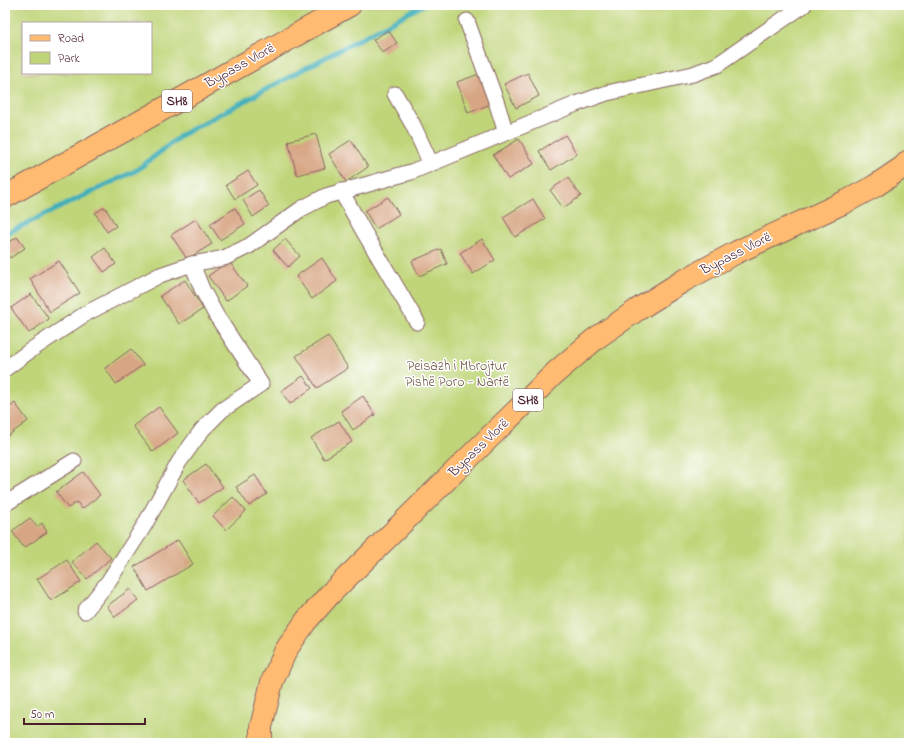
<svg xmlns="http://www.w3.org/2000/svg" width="914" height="748" viewBox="0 0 914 748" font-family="'Indie Flower',sans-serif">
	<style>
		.green { fill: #c0d579; stroke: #857a52; fill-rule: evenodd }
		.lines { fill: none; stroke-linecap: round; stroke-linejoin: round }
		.stream { stroke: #3fafba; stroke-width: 5 }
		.building { fill: #d7a583 }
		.street-casing { stroke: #866260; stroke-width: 17 }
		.primary-casing { stroke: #866260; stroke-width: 24 }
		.street { stroke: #fff; stroke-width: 15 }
		.primary { stroke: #ffbb71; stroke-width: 22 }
		.labels { text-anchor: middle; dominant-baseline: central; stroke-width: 3; stroke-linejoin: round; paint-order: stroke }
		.shield { fill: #fff; stroke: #80626b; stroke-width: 1 }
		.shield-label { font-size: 13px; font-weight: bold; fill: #4a1f2b }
		.street-label { font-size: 14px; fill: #4a1f2b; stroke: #fff }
		.park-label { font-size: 14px; fill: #6d5642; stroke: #fff }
	</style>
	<rect width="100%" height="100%" fill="#fff"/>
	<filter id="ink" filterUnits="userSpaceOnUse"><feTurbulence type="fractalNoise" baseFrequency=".025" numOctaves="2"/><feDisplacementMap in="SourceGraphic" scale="8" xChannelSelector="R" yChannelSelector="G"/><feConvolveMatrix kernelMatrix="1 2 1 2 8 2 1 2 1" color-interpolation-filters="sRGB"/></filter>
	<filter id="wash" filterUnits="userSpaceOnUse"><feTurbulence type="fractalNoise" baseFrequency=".012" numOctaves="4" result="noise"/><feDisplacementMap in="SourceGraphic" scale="16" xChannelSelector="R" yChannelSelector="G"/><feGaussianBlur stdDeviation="0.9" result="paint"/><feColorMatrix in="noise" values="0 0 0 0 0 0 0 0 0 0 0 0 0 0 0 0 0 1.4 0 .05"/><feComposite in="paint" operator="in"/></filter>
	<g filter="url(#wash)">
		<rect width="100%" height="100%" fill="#f5ddc3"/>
		<path class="green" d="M5,5H909V743H5ZM23,23H151V73H23Z"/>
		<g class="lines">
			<path class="stream" d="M5,234L137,170L183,134L423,5"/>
		</g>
		<g id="blocks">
			<g class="building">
				<path d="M388,30L397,43L383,53L373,40Z"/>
				<path d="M482,73L493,103L468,113L457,82Z"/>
				<path d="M528,73L539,96L516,108L504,84Z"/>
				<path d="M316,134L325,168L297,175L288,141Z"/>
				<path d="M565,135L577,154L551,170L539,151Z"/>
				<path d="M519,139L534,164L508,179L493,155Z"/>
				<path d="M351,140L368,167L346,182L329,154Z"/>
				<path d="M248,171L257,185L235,199L226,185Z"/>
				<path d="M568,178L581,196L563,208L550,190Z"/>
				<path d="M259,190L269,206L253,217L243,200Z"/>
				<path d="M388,197L399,214L376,229L365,211Z"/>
				<path d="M533,199L545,219L515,237L503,217Z"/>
				<path d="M105,207L116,226L107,232L95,213Z"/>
				<path d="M235,208L245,224L220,240L210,224Z"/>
				<path d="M196,219L212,244L187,259L171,235Z"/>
				<path d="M17,237L25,248L10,258L5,251V245Z"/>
				<path d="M285,239L300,256L288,267L273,250Z"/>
				<path d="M482,239L495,260L473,274L460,253Z"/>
				<path d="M105,248L116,264L104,272L93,257Z"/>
				<path d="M441,249L447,264L419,276L412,261Z"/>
				<path d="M322,258L337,281L312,299L296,276Z"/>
				<path d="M59,261L80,293L50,312L30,279Z"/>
				<path d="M229,261L247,286L226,301L208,276Z"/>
				<path d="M185,280L203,309L179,324L160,296Z"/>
				<path d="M31,294L49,319L29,333L11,308Z"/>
				<path d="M328,336L348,368L317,388L296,356Z"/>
				<path d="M131,349L143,365L116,384L105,368Z"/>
				<path d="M303,376L312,388L290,404L281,391Z"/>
				<path d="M363,396L375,415L353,430L341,411Z"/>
				<path d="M15,403L28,421L5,438V411Z"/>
				<path d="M159,407L178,433L153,452L133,426Z"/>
				<path d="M339,421L352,442L324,459L311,438Z"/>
				<path d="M206,464L223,487L199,503L183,480Z"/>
				<path d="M83,472L100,495L82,509L77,502L68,508L56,492Z"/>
				<path d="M255,475L267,494L249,506L236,487Z"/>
				<path d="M233,497L246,511L226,530L213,516Z"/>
				<path d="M30,518L37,527L42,523L47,532L24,548L12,531Z"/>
				<path d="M178,540L193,564L148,591L134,567Z"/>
				<path d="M96,541L111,558L87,579L72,562Z"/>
				<path d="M67,560L81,582L51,601L37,579Z"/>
				<path d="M130,589L138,600L115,617L107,606Z"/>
			</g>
		</g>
	</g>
	<g filter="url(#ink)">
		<use href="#blocks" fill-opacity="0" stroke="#866260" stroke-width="1"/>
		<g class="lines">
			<g class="street-casing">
				<g id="street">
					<path d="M467,21L496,101L506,133"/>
					<path d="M395,94L413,125L431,164"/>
					<path d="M341,191L364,232L417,322"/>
					<path d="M5,369L31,350L85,314L160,275L192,264L224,258L249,246L301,209L326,196L411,172L576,104L607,93L693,74L717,65L804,5"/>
					<path d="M5,504L74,461"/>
					<path d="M85,611L108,582L144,526L179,462L202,430L222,410L261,384L216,315L202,289L192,264"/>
				</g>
			</g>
			<g class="primary-casing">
				<g id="primary">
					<path d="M5,197L350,5"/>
					<path d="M261,743V727L272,682L286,650L306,621L330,594L555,373L595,339L637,310L683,281L737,252L847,201L875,186L903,167L909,161"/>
				</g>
			</g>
			<use href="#street" class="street"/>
			<use href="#primary" class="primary"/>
		</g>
	</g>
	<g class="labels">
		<g class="shield">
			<rect x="162" y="90" width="30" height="22" rx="3"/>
			<rect x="513" y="389" width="30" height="22" rx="3"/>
		</g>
		<g class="shield-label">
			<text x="177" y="101">SH8</text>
			<text x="528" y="400">SH8</text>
		</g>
		<g class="street-label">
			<text transform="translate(240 66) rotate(-29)">Bypass Vlorë</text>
			<text transform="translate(736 254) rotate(-27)">Bypass Vlorë</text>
			<text transform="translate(479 448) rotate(-44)">Bypass Vlorë</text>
		</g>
		<g class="park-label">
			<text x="457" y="366">Peisazh i Mbrojtur<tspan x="457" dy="16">Pishë Poro - Nartë</tspan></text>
		</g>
	</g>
	<rect width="914" height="748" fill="none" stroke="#fff" stroke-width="20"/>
	<rect x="22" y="22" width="130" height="52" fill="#ffffff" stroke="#b7a5aa"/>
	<rect x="30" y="35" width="20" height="6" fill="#ffbb71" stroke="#b7a5aa"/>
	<text x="58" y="42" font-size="12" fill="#4a1f2b">Road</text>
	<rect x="30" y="52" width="20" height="12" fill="#c0d579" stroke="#b7a5aa"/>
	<text x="58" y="62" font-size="12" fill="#4a1f2b">Park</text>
	<path d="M24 718v6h121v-6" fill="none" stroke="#4a1f2b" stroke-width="2"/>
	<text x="30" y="718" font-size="12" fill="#4a1f2b" stroke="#ffffff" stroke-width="3" paint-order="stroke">50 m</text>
</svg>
